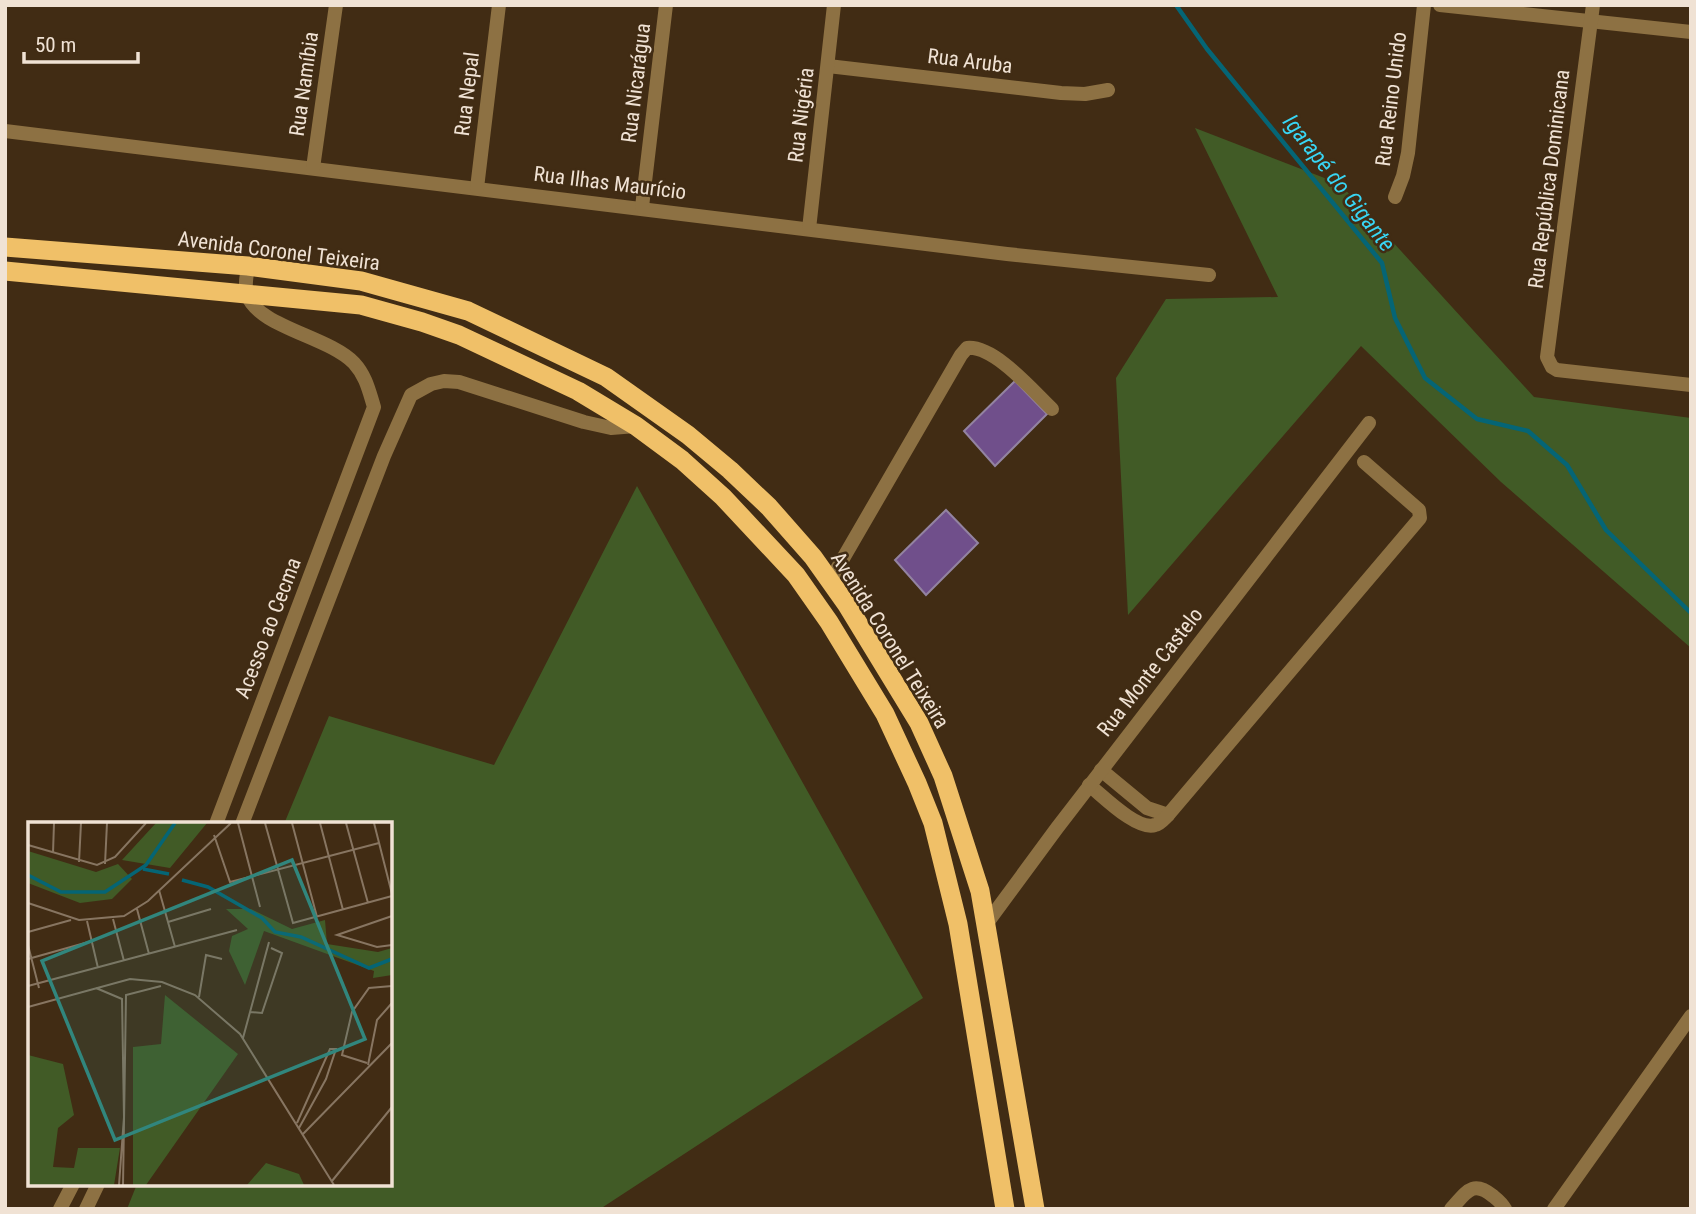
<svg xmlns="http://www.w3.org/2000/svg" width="1696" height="1214" viewBox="0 0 1696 1214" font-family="'Roboto Condensed',sans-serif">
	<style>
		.green { fill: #415b26 }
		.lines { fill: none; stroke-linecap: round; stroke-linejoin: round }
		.stream { stroke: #056575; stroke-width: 4.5 }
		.building { fill: #704f8b; stroke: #9383a1; stroke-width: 2 }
		.minor { stroke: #8d7143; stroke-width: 14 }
		.trunk { stroke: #f0c068; stroke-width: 19 }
		.labels { text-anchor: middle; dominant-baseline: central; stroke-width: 5; stroke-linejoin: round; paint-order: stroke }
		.street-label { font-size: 21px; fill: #f0e2d4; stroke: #412c14 }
		.water-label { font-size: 23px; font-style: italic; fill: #38d6f4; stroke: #412c14 }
		.inset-river { fill: none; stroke: #056575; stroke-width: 3.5 }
		.inset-road { fill: none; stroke: #877561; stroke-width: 2 }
		.view { fill: #31867d; fill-opacity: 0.15; stroke: #31867d; stroke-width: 3.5 }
		.inset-edge { fill: none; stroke: #f0e2d4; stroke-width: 3.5 }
	</style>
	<rect width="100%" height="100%" fill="#412c14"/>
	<g class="green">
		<path d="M1195,128L1340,184L1534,397L1691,418V648L1501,482L1361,346L1128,615L1116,378L1166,299L1278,297Z"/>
		<path d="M637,486L923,998L600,1209H127L137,1184H390V824H284L329,716L494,765Z"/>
	</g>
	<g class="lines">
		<path class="stream" d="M1176,5L1207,49L1382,263L1395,318L1425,378L1477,419L1528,431L1567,465L1606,530L1691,613"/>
	</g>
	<g class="building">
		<path d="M1015,381L1047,414L995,466L964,431Z"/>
		<path d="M946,510L978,543L926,595L895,560Z"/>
	</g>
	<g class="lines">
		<g class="minor">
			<path d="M1440,5L1691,32"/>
			<path d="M1593,5L1547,357L1552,367L1557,370L1691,385"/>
			<path d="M828,66L1061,93L1085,94L1108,90"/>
			<path d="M5,131L1007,254L1209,275"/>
			<path d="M313,168L336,5"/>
			<path d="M477,188L499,5"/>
			<path d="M1395,197L1403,176L1408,153L1424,5"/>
			<path d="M642,207L666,5"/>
			<path d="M809,229L834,5"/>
			<path d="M830,581L961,355L967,348C994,345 1033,391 1052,409"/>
			<path d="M1101,770L1147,808L1168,815"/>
			<path d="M1089,785C1103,796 1137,831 1155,825C1160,824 1164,819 1168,815L1420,518L1419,510L1364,462"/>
			<path d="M216,824L374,407C369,391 366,376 354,363C328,336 257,327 247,294C244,286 247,274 248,266"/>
			<path d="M242,824L384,456L411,395L431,384L444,381L459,382L584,422L611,428L636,426"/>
			<path d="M987,923L1057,828L1369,423"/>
			<path d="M60,1209L73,1184"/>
			<path d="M86,1209L98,1184"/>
			<path d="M1451,1209C1466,1193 1472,1179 1493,1196C1498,1200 1502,1203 1505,1209"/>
			<path d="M1554,1209L1691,1016"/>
		</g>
		<g class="trunk">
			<path d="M5,247L248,266L361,281L468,311L606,377L688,435L730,470L769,507L813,557L847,605L919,723L943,776L980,891L1035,1209"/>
			<path d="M5,271L361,305L422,322L459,335L578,391L636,426L682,460L723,497L796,575L829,622L885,714L917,783L933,823L958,924L1005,1209"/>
		</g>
	</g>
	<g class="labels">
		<g class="street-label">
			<text transform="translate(970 61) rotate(7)">Rua Aruba</text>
			<text transform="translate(636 83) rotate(-83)">Rua Nicarágua</text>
			<text transform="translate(304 84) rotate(-82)">Rua Namíbia</text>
			<text transform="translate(467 94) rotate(-83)">Rua Nepal</text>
			<text transform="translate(1391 99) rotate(-83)">Rua Reino Unido</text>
			<text transform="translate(801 115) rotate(-83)">Rua Nigéria</text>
			<text transform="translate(1549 179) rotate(-83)">Rua República Dominicana</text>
			<text transform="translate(610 183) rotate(7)">Rua Ilhas Maurício</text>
			<text transform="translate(279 251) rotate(7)">Avenida Coronel Teixeira</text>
			<text transform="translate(268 628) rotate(-69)">Acesso ao Cecma</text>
			<text transform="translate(890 640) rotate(58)">Avenida Coronel Teixeira</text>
			<text transform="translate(1150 672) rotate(-52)">Rua Monte Castelo</text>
		</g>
		<g class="water-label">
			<text transform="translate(1339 183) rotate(52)">Igarapé do Gigante</text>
		</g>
	</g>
	<g transform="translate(28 822)">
		<rect width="364" height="364" fill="#412c14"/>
		<path d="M128,1H179L142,46L94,38ZM0,29L68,50L90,42L104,57L84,77L52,81L0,61ZM198,87H223L264,107L297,98L299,122L350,130L364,126V153L345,156L346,149L236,109L217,163L201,129L204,114L220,107ZM137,173L210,232L118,363H105V225L133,222ZM0,233L35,242L46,293L30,306L25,345L46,346L50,326H92L86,363H0ZM238,341L271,352L276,363H219Z" fill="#415b26"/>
		<path class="inset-river" d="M115,47L141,52M0,53L33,70H77L118,43L147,1M154,58L180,65L234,96L247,110L273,115L341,146L364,137"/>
		<path class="inset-road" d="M210,1L232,85M237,1L265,101L364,74M264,1L289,95M292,1L315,88M318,1L340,81M346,1L364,72M186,13L202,60L351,21M0,23L69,43L87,35L118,1M25,31L26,1M51,40L53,1M77,42L79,1M131,68L147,125M0,81L51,98L96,94L120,79L203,1M109,87L121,132M364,94L309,113L349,125L364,123M85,97L96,139M59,99L70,146M140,100L183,87M0,110L43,98M0,123L11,166M0,137L64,119M0,164L209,108M68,166L94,177L96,295L91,363M171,175L178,133L194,137M0,185L102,157L134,160L167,173L212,212L306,363M222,190L234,191L254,131L243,126M215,216L241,120M339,241L314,233L324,190L341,166L364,164M340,243L349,198L364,181M269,301L302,227H308L298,257L271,306M275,312L364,221M304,359L364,285M95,363L98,173L133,164"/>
		<path class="view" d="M264,38L337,217L87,318L14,139Z"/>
		<rect width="364" height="364" class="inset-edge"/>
	</g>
	<rect width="1696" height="1214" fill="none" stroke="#f0e2d4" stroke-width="14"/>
	<path d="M24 52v10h114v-10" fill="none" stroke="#f0e2d4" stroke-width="3.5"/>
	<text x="35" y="52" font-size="21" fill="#f0e2d4" stroke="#412c14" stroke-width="5" paint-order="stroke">50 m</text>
</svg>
